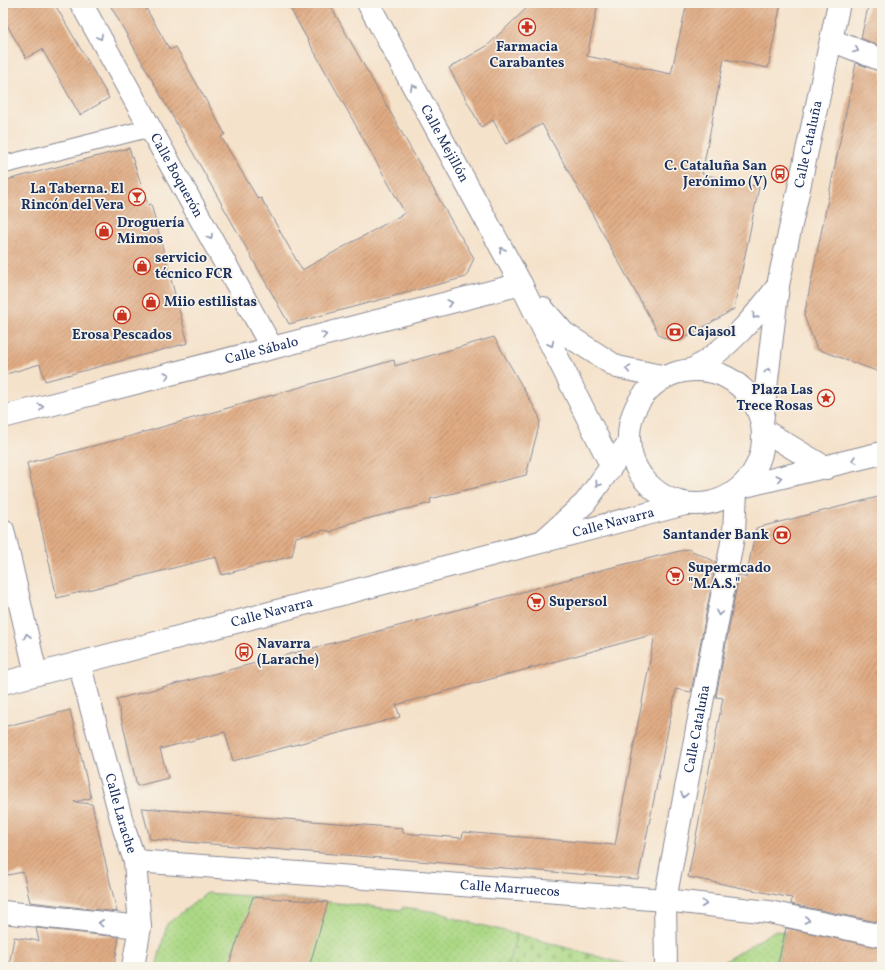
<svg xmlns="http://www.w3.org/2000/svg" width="885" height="970" viewBox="0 0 885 970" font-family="Vollkorn,serif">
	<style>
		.grass { fill: url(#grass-dots); stroke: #648472 }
		.cemetery { fill: url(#cemetery-stones); stroke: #648472 }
		.building { fill: url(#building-hatch) }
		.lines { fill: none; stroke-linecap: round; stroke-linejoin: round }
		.service-casing { stroke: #888894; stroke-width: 19 }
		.minor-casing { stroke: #888894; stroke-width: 24 }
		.tertiary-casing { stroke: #888894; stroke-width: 24 }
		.service { stroke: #fff; stroke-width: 17 }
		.minor { stroke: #fff; stroke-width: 22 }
		.tertiary { stroke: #fff; stroke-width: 22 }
		.oneway { stroke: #8d97ae }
		.labels { text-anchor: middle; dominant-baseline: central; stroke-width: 3.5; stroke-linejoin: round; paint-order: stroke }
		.poi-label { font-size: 14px; font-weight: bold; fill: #1b2f5e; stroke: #f7f3e8; text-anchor: start }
		.street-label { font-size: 14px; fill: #1b2f5e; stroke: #f7f3e8 }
	</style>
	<defs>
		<pattern id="grass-dots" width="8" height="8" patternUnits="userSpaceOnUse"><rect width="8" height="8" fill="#acd885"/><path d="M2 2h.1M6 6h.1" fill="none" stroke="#93ba75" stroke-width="1.8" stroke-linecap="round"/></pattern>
		<pattern id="cemetery-stones" width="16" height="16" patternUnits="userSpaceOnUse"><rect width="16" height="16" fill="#acd885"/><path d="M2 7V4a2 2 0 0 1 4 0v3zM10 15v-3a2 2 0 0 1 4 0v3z" fill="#93ba75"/></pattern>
		<pattern id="building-hatch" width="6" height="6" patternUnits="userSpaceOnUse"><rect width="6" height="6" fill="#e0ac84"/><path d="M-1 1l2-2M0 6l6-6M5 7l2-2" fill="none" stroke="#b58c6f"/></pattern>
	</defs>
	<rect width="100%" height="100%" fill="#f7f3e8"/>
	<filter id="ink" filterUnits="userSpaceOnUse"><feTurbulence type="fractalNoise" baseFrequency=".025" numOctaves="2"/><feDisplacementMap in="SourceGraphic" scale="8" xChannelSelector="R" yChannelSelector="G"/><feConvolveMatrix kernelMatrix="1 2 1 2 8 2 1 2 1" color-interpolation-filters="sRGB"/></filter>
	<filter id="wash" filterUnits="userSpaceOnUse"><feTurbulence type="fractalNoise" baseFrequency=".012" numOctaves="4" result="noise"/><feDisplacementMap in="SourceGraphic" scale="16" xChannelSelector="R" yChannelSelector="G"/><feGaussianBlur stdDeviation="0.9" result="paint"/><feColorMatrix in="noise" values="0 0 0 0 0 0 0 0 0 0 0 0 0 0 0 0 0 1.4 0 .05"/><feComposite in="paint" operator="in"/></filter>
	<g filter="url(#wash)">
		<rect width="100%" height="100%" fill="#f5e2cb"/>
		<g class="grass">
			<path d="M207,893L328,902L402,910L403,907L448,914V917L517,934L507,967H156L167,924Z"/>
			<path d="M774,931L785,932L777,967H715Z"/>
		</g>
		<path class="cemetery" d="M517,934L636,967H507Z"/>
		<g id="blocks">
			<g class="building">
				<path d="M3,3H54L109,98L80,115L42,49L26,58L3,18Z"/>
				<path d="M109,3H143L170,50L176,47L225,134L221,137L258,199L261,198L302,270L405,213L287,3H329L452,222L474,258L466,277L289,324Z"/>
				<path d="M532,3H598L587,56L671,74L687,3H781L768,68L724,59L702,174L759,187L734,309L680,341L678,338L673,341L660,336L542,124L506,144L493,120L481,127L449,68L487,46Z"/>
				<path d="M869,3H882V47L861,38Z"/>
				<path d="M856,63L882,72V373L817,349L804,316Z"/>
				<path d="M129,148L148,205L151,204L188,343L45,381L40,364L3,375V181Z"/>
				<path d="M494,337L539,416L540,422L526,475L430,499L431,503L350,523L331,532L325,530L296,537L292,556L222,575L216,557L57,598L27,463L124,438L394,360L395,366Z"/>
				<path d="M882,496V923L791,904L792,898L688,877L723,698L716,697L739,574L746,578L756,528Z"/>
				<path d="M688,549L716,562L691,692L676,689L638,879L150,839L142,808L403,828V833L462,838L463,832L615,845L655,634L396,705L400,717L233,761L225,732L160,749L168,778L137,786L117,699L402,625L605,569Z"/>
				<path d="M70,710L91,798L74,802L92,804L117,912L30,902L23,872L8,875L3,854V727Z"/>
				<path d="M253,897L328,902L309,967H228Z"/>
				<path d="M36,928L119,937L114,967H9L14,937L39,941Z"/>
				<path d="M786,928L882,948V967H777Z"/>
			</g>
		</g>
	</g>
	<g filter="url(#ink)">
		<use href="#blocks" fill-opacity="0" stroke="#888894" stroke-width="1"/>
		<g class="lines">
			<g class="service-casing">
				<path id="service" d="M3,165L150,128"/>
			</g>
			<g class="minor-casing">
				<g id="minor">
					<path id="s1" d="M81,3L272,348"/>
					<path id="s2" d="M368,3L521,284L611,465"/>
					<path d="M831,40L882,60"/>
					<path d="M542,308L564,333L617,367L666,377"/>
					<path d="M692,370C728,349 753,319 778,286"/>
					<path id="s3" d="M3,417L521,284"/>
					<path id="s4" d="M762,423L778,285L839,3"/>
					<path d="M763,430L826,468"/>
					<path d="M741,487L882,453"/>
					<path d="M3,530L36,674"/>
					<path id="s5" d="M79,663L124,829L135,861L140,927L133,967"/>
					<path id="s6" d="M135,861L665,900L769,912L882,936"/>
					<path d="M3,912L140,927"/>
					<path id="s7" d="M666,967L665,900L734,532L736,491"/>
				</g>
			</g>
			<g class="tertiary-casing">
				<g id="tertiary">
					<circle cx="696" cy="437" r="67"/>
					<path d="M544,540L585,503L629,442"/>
					<path id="s8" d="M3,683L685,504"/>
				</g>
			</g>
			<use href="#service" class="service"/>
			<use href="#minor" class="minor"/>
			<use href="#tertiary" class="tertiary"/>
		</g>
		<defs><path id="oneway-chevron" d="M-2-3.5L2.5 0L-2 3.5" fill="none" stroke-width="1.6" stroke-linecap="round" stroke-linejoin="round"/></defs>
		<g class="oneway">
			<use href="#oneway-chevron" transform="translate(100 37) rotate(61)"/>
			<use href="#oneway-chevron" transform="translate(856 50) rotate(22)"/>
			<use href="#oneway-chevron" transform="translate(413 87) rotate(-119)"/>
			<use href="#oneway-chevron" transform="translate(210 237) rotate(61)"/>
			<use href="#oneway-chevron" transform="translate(502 250) rotate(-119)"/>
			<use href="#oneway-chevron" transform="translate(450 303) rotate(-14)"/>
			<use href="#oneway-chevron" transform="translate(755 316) rotate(127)"/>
			<use href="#oneway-chevron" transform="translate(324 335) rotate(-14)"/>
			<use href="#oneway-chevron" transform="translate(551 344) rotate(64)"/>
			<use href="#oneway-chevron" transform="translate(628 369) rotate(-168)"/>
			<use href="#oneway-chevron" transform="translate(768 371) rotate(-83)"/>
			<use href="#oneway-chevron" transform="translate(167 375) rotate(-14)"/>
			<use href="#oneway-chevron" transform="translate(41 407) rotate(-14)"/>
			<use href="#oneway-chevron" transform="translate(854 460) rotate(165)"/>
			<use href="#oneway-chevron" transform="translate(779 478) rotate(-13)"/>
			<use href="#oneway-chevron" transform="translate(598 484) rotate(125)"/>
			<use href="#oneway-chevron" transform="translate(719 613) rotate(101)"/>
			<use href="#oneway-chevron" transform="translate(27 636) rotate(-103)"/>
			<use href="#oneway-chevron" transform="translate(684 795) rotate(101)"/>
			<use href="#oneway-chevron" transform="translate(704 904) rotate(7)"/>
			<use href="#oneway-chevron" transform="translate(807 920) rotate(12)"/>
			<use href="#oneway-chevron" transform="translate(101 923) rotate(-174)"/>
		</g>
	</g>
	<defs>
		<g id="pharmacy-ring" transform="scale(0.9)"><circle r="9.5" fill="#f7f3e8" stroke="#c8321e" stroke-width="1.5"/><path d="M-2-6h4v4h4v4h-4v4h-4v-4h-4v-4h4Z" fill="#c8321e"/></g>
		<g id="bus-ring" transform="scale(0.9)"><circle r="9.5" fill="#f7f3e8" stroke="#c8321e" stroke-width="1.5"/><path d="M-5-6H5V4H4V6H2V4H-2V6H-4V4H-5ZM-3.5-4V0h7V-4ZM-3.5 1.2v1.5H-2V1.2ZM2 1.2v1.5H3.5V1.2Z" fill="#c8321e"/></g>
		<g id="bar-ring" transform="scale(0.9)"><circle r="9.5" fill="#f7f3e8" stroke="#c8321e" stroke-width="1.5"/><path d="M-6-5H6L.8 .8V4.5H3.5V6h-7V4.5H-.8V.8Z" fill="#c8321e"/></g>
		<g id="shop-ring" transform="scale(0.9)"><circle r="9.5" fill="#f7f3e8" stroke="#c8321e" stroke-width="1.5"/><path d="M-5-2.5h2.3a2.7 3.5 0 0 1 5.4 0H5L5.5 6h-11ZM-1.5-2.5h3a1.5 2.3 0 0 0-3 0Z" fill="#c8321e"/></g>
		<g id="bank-ring" transform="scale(0.9)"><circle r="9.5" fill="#f7f3e8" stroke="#c8321e" stroke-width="1.5"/><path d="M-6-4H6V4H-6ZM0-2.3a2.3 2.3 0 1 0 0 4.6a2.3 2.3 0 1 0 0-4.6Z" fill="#c8321e"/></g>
		<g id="sight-ring" transform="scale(0.9)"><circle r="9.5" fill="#f7f3e8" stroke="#c8321e" stroke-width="1.5"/><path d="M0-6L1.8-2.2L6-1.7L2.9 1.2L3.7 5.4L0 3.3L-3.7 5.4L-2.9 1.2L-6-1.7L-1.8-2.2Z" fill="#c8321e"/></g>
		<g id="supermarket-ring" transform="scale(0.9)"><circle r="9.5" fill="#f7f3e8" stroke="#c8321e" stroke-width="1.5"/><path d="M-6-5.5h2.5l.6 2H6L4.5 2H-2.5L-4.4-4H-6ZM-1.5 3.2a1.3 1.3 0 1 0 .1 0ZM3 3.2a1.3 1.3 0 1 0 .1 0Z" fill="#c8321e"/></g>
	</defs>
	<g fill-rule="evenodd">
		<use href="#pharmacy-ring" x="527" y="27"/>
		<use href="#bus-ring" x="780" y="174"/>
		<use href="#bar-ring" x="137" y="197"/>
		<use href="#shop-ring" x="104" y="231"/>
		<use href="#shop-ring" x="142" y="266"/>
		<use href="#shop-ring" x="151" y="302"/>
		<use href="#shop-ring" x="122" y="315"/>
		<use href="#bank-ring" x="675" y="332"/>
		<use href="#sight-ring" x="826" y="398"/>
		<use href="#bank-ring" x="782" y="535"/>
		<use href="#supermarket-ring" x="675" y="576"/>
		<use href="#supermarket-ring" x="536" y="602"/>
		<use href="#bus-ring" x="244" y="652"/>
	</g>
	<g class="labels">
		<g class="poi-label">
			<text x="527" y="47" text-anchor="middle">Farmacia<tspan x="527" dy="16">Carabantes</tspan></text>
			<text x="767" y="166" text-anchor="end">C. Cataluña San<tspan x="767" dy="16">Jerónimo (V)</tspan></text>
			<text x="124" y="189" text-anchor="end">La Taberna. El<tspan x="124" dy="16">Rincón del Vera</tspan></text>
			<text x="117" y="223">Droguería<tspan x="117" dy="16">Mimos</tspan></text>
			<text x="155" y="258">servicio<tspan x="155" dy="16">técnico FCR</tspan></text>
			<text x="164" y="302">Miio estilistas</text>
			<text x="688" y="332">Cajasol</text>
			<text x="122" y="335" text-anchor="middle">Erosa Pescados</text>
			<text x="813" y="390" text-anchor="end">Plaza Las<tspan x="813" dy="16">Trece Rosas</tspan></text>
			<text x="769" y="535" text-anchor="end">Santander Bank</text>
			<text x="688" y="568">Supermcado<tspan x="688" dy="16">"M.A.S."</tspan></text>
			<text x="549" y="602">Supersol</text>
			<text x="257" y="644">Navarra<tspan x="257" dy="16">(Larache)</tspan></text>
		</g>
		<g class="street-label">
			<text stroke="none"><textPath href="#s2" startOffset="160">Calle Mejillón</textPath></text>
			<text stroke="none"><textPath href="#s4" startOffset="283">Calle Cataluña</textPath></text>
			<text stroke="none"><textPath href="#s1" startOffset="197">Calle Boquerón</textPath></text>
			<text stroke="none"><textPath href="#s3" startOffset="267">Calle Sábalo</textPath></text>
			<text stroke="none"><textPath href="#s8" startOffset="631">Calle Navarra</textPath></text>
			<text stroke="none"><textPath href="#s8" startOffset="278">Calle Navarra</textPath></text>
			<text stroke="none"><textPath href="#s7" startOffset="241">Calle Cataluña</textPath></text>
			<text stroke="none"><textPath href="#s5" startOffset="156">Calle Larache</textPath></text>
			<text stroke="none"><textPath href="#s6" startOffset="376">Calle Marruecos</textPath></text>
		</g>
	</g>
	<rect width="885" height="970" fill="none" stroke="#f7f3e8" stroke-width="16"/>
</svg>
